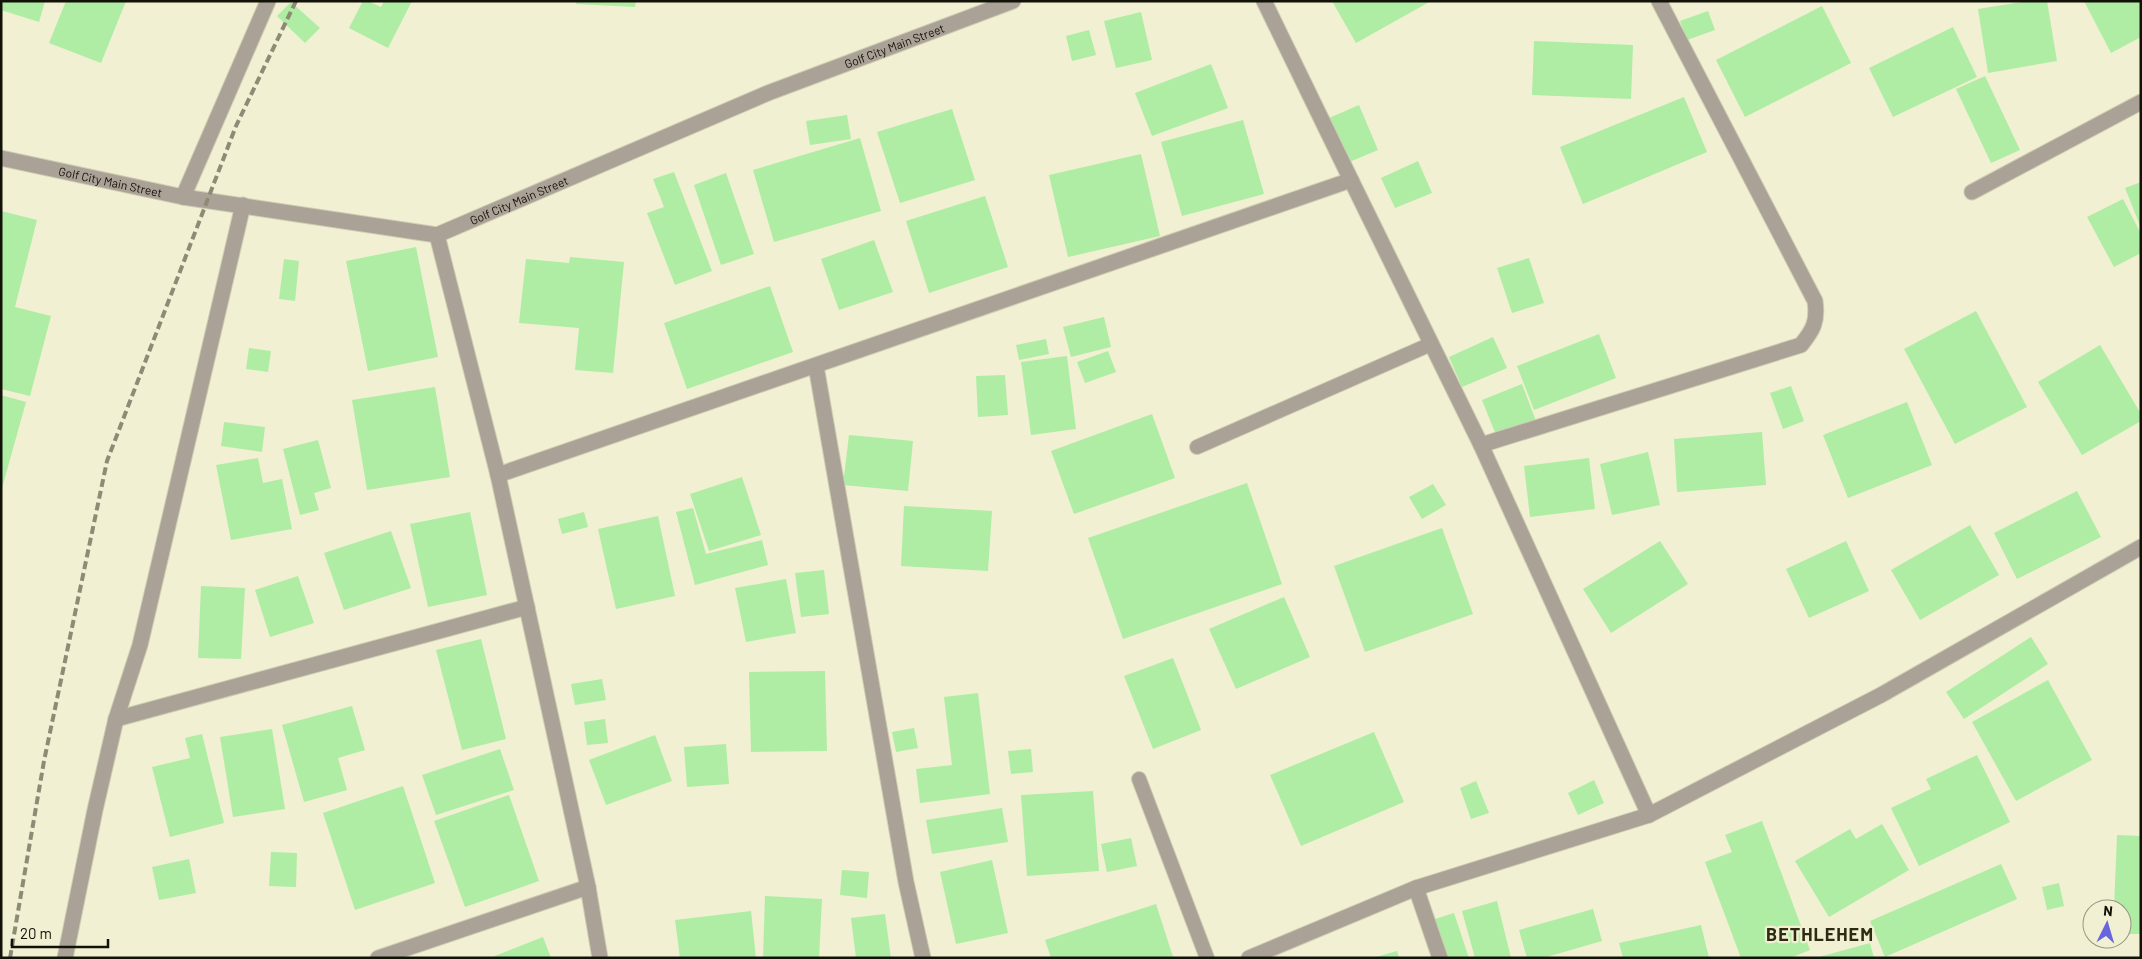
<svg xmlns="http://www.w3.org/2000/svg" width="2142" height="959" viewBox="0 0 2142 959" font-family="Barlow,sans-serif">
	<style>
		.building { fill: #aeeda3 }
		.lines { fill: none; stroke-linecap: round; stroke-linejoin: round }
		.lane-casing { stroke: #cdccb2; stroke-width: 16 }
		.street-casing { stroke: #cdccb2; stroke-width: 17 }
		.lane { stroke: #aaa197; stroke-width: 14 }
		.street { stroke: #aaa197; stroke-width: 15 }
		.rail { stroke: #8c8b76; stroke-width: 4; stroke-dasharray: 8 4; stroke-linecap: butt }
		.labels { text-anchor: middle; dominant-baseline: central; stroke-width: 4.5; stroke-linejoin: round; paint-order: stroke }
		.street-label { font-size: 12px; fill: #131208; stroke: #f1f0d2 }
		.district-label { font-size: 18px; font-weight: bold; letter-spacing: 1px; fill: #2d2b13; stroke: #f1f0d2 }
	</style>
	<rect width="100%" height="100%" fill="#f1f0d2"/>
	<g class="building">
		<path d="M1,1H45L39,22L1,10Z"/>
		<path d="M66,1H126L101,63L49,43Z"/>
		<path d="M363,1H368L381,7L384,1H412L388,48L349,28Z"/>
		<path d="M576,1H636L635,7L576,4Z"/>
		<path d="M1332,1H1431L1356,43Z"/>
		<path d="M2028,1H2047L2057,61L1988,73L1978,9Z"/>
		<path d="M2084,1H2141V37L2111,53Z"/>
		<path d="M291,2L320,28L305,43L277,16Z"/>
		<path d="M1822,6L1851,63L1745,117L1716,60Z"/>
		<path d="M1708,11L1715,30L1687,40L1680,21Z"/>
		<path d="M1141,12L1152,60L1116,68L1104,21Z"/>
		<path d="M1953,27L1977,77L1893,117L1869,68Z"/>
		<path d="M1089,30L1096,55L1072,61L1066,36Z"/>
		<path d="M1534,41L1633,45L1631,99L1532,95Z"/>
		<path d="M1211,64L1228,108L1152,136L1135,93Z"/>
		<path d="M1985,76L2020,150L1991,163L1956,89Z"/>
		<path d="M1684,97L1707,152L1583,204L1560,147Z"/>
		<path d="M1359,105L1378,150L1347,163L1329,118Z"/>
		<path d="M952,109L975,180L900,203L877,132Z"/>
		<path d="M847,115L851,139L810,145L806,121Z"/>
		<path d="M1243,120L1264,194L1182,216L1161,142Z"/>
		<path d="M860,138L881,211L774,242L753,170Z"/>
		<path d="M1141,154L1160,236L1068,257L1049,175Z"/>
		<path d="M1418,161L1432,193L1395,208L1381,178Z"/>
		<path d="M674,172L712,271L675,285L647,213L664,207L653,179Z"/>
		<path d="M726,173L754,254L721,265L694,185Z"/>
		<path d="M2141,182V228L2125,188Z"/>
		<path d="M985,196L1008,267L929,293L906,221Z"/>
		<path d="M2123,199L2141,234V253L2114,267L2087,217Z"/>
		<path d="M1,211L37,220L15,307L51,316L30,396L1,389Z"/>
		<path d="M874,240L893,292L839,310L821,259Z"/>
		<path d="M416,247L438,357L368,371L346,261Z"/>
		<path d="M570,257L624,262L613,373L575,370L579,328L519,323L526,259L569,263Z"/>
		<path d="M1529,258L1544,303L1512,313L1497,268Z"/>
		<path d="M284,259L299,261L295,301L279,299Z"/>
		<path d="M770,286L793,352L687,389L664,323Z"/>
		<path d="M1976,311L2027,407L1955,444L1904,349Z"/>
		<path d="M1104,317L1111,347L1071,357L1063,327Z"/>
		<path d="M1599,334L1616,378L1534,410L1517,366Z"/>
		<path d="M1493,337L1507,368L1462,387L1449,357Z"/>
		<path d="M1046,339L1049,354L1019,360L1016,345Z"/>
		<path d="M2100,345L2141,414V421L2082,455L2038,382Z"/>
		<path d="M249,348L271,351L268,372L246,369Z"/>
		<path d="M1108,351L1116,372L1085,383L1077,362Z"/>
		<path d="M1067,356L1076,429L1031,435L1021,362Z"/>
		<path d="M1005,375L1008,415L978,417L976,376Z"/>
		<path d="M1522,384L1536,421L1496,435L1482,400Z"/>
		<path d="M1791,386L1804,421L1783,429L1770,393Z"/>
		<path d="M435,387L450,477L367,490L352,400Z"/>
		<path d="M1,395L26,402L2,488H1Z"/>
		<path d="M1907,402L1932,465L1848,498L1823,435Z"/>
		<path d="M1152,414L1175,478L1074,514L1051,451Z"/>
		<path d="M224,422L265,427L262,452L221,446Z"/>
		<path d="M1762,432L1766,485L1677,492L1674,439Z"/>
		<path d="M849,435L913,441L908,491L843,485Z"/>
		<path d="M318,440L331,488L314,493L319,510L300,515L283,449Z"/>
		<path d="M1648,452L1660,505L1612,515L1600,464Z"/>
		<path d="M258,458L263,483L282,479L292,529L231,540L216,465Z"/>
		<path d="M1589,458L1595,509L1530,517L1524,466Z"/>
		<path d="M742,477L761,535L709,551L690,494Z"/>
		<path d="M1247,483L1282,584L1123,639L1088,538Z"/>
		<path d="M1433,484L1446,505L1422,519L1409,497Z"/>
		<path d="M2077,491L2101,537L2017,579L1994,533Z"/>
		<path d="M904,506L992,511L988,571L901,566Z"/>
		<path d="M693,508L706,554L762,540L768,565L695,585L676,512Z"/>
		<path d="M470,512L487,595L428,607L410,524Z"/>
		<path d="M584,512L588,527L562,534L558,519Z"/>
		<path d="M658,516L675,596L616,609L598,529Z"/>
		<path d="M1970,525L1999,575L1920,620L1891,570Z"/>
		<path d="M1442,528L1473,614L1365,652L1334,566Z"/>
		<path d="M391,531L411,588L344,610L324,553Z"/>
		<path d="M1660,541L1688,584L1611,633L1583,589Z"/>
		<path d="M1846,541L1869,591L1809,618L1786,569Z"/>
		<path d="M824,570L829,614L801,617L795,573Z"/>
		<path d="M298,576L314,623L270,637L255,590Z"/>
		<path d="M786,579L796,633L746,642L735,588Z"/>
		<path d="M201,586L245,588L241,659L198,658Z"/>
		<path d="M1284,597L1310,657L1236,689L1209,629Z"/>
		<path d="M2031,637L2048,664L1964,719L1946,692Z"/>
		<path d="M481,639L506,739L462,750L436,650Z"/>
		<path d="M1173,658L1201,730L1153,749L1124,676Z"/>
		<path d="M825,671L827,751L751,752L749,672Z"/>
		<path d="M602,679L606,700L575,705L571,684Z"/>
		<path d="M2048,680L2092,760L2016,801L1972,722Z"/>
		<path d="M978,693L990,794L920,803L916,769L952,765L944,697Z"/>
		<path d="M352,706L365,750L338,758L347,790L304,802L282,725Z"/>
		<path d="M605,719L608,743L587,745L584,722Z"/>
		<path d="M914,728L918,748L896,752L892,732Z"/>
		<path d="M272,729L285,809L233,817L220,737Z"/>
		<path d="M1374,732L1404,802L1301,846L1270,775Z"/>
		<path d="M202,734L224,823L170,837L152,767L190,758L185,738Z"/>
		<path d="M655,735L672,781L606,805L589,760Z"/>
		<path d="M726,744L729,784L687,787L684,747Z"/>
		<path d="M500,749L514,790L436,815L422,775Z"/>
		<path d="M1031,749L1033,772L1011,774L1008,751Z"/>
		<path d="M1977,755L2010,822L1919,866L1891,808L1931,789L1926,779Z"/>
		<path d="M1594,780L1604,803L1578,815L1568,793Z"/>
		<path d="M1476,781L1489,813L1471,819L1460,788Z"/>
		<path d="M403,786L435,883L355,910L323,813Z"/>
		<path d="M1093,791L1099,871L1027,876L1021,795Z"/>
		<path d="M509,795L539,881L465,907L434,821Z"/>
		<path d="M1002,808L1008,842L932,854L926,820Z"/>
		<path d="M1762,821L1810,950L1790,958H1741L1705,862L1732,852L1725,835Z"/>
		<path d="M1882,824L1909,870L1829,917L1795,861L1850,829L1856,839Z"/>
		<path d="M2117,835L2141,836V934H2122V909H2114Z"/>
		<path d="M1131,838L1137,866L1107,872L1101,844Z"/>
		<path d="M271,852L297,853L296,887L269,886Z"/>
		<path d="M189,859L196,893L159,900L152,867Z"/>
		<path d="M992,860L1008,933L956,944L940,872Z"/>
		<path d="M2001,864L2017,899L1885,957L1870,921Z"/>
		<path d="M842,870L869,872L867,898L840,895Z"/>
		<path d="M2059,883L2064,906L2047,910L2042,887Z"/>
		<path d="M765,896L822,899L819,958H763Z"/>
		<path d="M1497,901L1511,958H1475L1462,911Z"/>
		<path d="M1156,904L1173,957L1051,958L1045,940Z"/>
		<path d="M1593,909L1602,941L1543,958H1527L1519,930Z"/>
		<path d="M751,911L756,958H680L675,920Z"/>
		<path d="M1454,913L1469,958H1445L1432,920Z"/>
		<path d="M885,914L891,958H856L851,918Z"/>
		<path d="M1701,925L1709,958H1623L1619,943Z"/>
		<path d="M543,937L551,958H490Z"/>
		<path d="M1870,943L1874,958H1819V957Z"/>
		<path d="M1397,951L1399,958H1376V957Z"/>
	</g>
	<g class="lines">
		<g class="lane-casing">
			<g id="lane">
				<path d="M1197,447L1431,344"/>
				<path d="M1139,779L1207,958"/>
			</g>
		</g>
		<g class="street-casing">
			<g id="street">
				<path id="s1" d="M1,158L183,197L437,235L768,93L1013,1"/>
				<path d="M1351,180L1481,445L1649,815L1416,888"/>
				<path d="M1972,192L2141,102"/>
				<path d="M183,197L268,1"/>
				<path d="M437,235L498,475L588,887"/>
				<path d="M816,366L906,882L923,958"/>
				<path d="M1481,445L1801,345C1813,330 1818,322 1815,301L1659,1"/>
				<path d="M498,475L1351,180L1264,1"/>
				<path d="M116,719L527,607"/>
				<path d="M1649,815L1881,695L2141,547"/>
				<path d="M65,958L95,810L116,719L140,645L243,205"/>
				<path d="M378,958L588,887L600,958"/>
				<path d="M1249,958L1416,888L1440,958"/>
			</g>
		</g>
		<use href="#lane" class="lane"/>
		<use href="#street" class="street"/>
		<path class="rail" d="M10,958L44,761L107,461L236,126L296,1"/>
	</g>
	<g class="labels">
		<g class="street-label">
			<text stroke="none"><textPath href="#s1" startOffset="938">Golf City Main Street</textPath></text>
			<text stroke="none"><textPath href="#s1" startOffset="112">Golf City Main Street</textPath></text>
			<text stroke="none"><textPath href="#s1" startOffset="532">Golf City Main Street</textPath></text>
		</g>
		<g class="district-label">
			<text x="1820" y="934">BETHLEHEM</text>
		</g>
	</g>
	<rect width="2142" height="959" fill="none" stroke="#131208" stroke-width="5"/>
	<g transform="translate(2107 924) rotate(5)"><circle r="24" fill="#f1f0d2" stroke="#989781"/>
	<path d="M0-4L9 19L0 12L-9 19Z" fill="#6866df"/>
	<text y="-8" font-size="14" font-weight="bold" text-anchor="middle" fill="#131208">N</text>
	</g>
	<path d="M12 939v8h96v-8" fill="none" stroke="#131208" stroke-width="2.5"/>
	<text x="20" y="939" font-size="15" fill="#131208" stroke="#f1f0d2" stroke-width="4" paint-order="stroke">20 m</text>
</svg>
